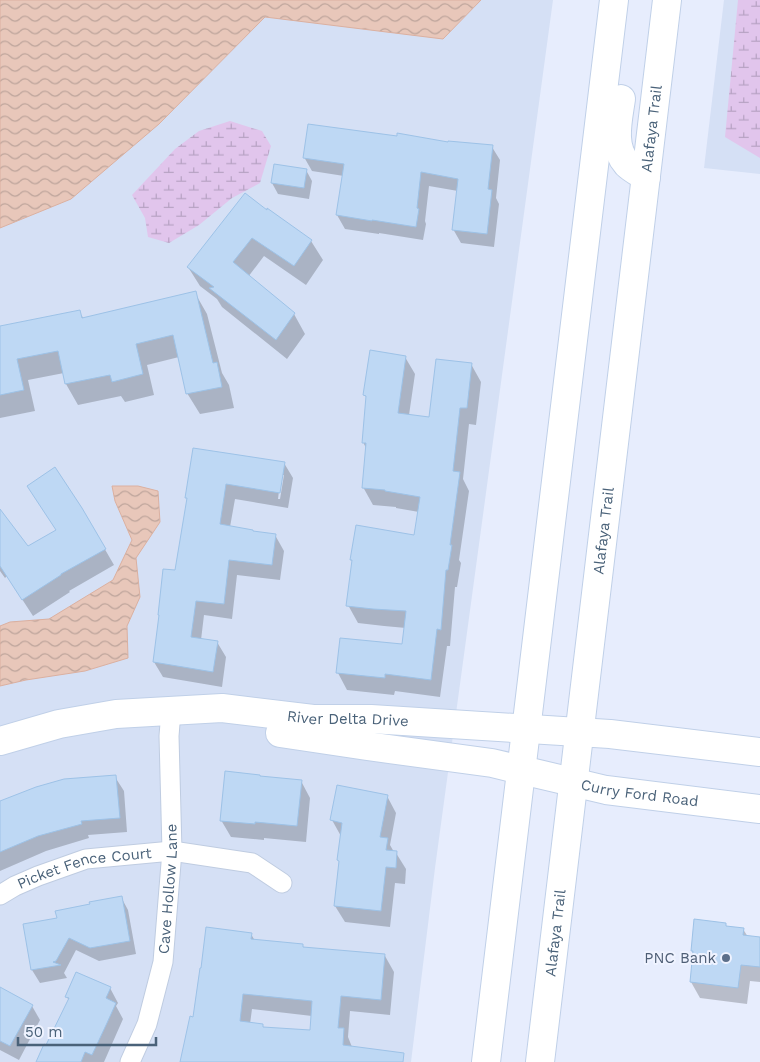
<svg xmlns="http://www.w3.org/2000/svg" width="760" height="1062" viewBox="0 0 760 1062" font-family="'Work Sans',sans-serif">
	<style>
		.residential { fill: #d5e0f5 }
		.wetland { fill: url(#wetland-marsh) }
		.water { fill: url(#water-waves); stroke: #dbb0a0 }
		.shadow { fill: #0003; fill-rule: evenodd }
		.building { fill: #bed8f4; stroke: #9dc2e7; fill-rule: evenodd }
		.lines { fill: none; stroke-linecap: round; stroke-linejoin: round }
		.street-casing { stroke: #bfcce1; stroke-width: 21 }
		.secondary-casing { stroke: #c0d0e8; stroke-width: 30 }
		.street { stroke: #fff; stroke-width: 19 }
		.secondary { stroke: #fff; stroke-width: 28 }
		.service-dot { fill: #5c6f8a; stroke: #eff3ff; stroke-width: 2 }
		.labels { text-anchor: middle; dominant-baseline: central; stroke-width: 4; stroke-linejoin: round; paint-order: stroke }
		.street-label { font-size: 15px; fill: #4a6279; stroke: #eff3ff }
		.service-label { font-size: 15px; fill: #4e5e75; stroke: #eff3ff; text-anchor: end }
	</style>
	<defs>
		<pattern id="wetland-marsh" width="20" height="14" patternUnits="userSpaceOnUse" patternTransform="scale(1.25)"><rect width="20" height="14" fill="#e1c5ec"/><path d="M1 5h8M5 5V1M11 12h8M15 12V8" fill="none" stroke="#b8a3c4"/></pattern>
		<pattern id="water-waves" width="16" height="10" patternUnits="userSpaceOnUse" patternTransform="scale(1.25)"><rect width="16" height="10" fill="#e8c7ba"/><path d="M0 5q4-4 8 0t8 0" fill="none" stroke="#bea59c"/></pattern>
	</defs>
	<rect width="100%" height="100%" fill="#e7edfd"/>
	<g class="residential">
		<path d="M0,0H553L435,868L411,1062H0Z"/>
		<path d="M724,0H760V174L704,168Z"/>
	</g>
	<g class="wetland">
		<path d="M738,0H760V158L725,137Z"/>
		<path d="M230,121L262,131L271,146L260,183L232,198L199,225L169,243L148,237L145,218L132,195L175,149L199,131Z"/>
	</g>
	<g class="water">
		<path d="M0,0H481L443,39L265,17L159,124L71,199L0,228Z"/>
		<path d="M112,486H138L158,491L160,522L136,558L140,597L127,626L128,658L85,671L26,680L0,686V626L10,622L49,619L113,580L132,540L115,501Z"/>
	</g>
	<g class="shadow">
		<path d="M449,144L492,147L500,160L496,198L499,204L494,247L461,243L453,229L458,191L429,186L425,221L426,224L423,240L379,233V234L345,229L337,215L344,176L312,171L304,157Z"/>
		<path d="M306,170L312,181L309,199L278,194L272,183Z"/>
		<path d="M268,211L311,241L323,260L306,285L264,256L248,277L294,314L305,334L287,359L222,307L217,299L200,286L188,267Z"/>
		<path d="M195,293L207,314L222,373L229,385L234,408L200,414L187,393L179,357L147,365L154,395L125,402L121,396L78,405L66,384L64,373L28,380L35,411L0,418V328L79,312L84,319Z"/>
		<path d="M405,357L415,374L409,415L430,418L471,364L481,382L476,425L469,424L463,479L469,491L459,560L461,563L457,587H455L450,646H447L440,697L395,691L394,695L347,690L338,673L403,646L406,628L384,626L358,623L348,605L353,562L351,560L415,537L419,512L396,508V507L373,505L363,487L367,450L363,442L367,399L365,395Z"/>
		<path d="M284,463L293,478L288,508L235,499L230,527L254,533L275,535L284,551L280,580L237,575L232,619L204,615L201,640L217,642L226,657L222,687L163,677L154,662L176,572L188,500L186,497ZM281,475H284L280,499H278Z"/>
		<path d="M81,508L114,565L69,591L70,592L33,616L7,576L5,578L0,571V511L28,548L57,531Z"/>
		<path d="M115,777L124,791L127,832L88,835L89,838L46,851L0,871V803Z"/>
		<path d="M260,778L301,781L310,798L306,842L264,838V840L231,837L221,820Z"/>
		<path d="M387,796L396,813L390,845L394,852L396,853L406,869L405,884L395,883L390,927L345,922L335,906L342,838L332,820Z"/>
		<path d="M121,897L128,910L136,954L99,961L76,950L64,973L67,978L40,983L32,970L25,925L59,919Z"/>
		<path d="M725,924L727,927L743,929L748,937L760,938V982L750,981L747,1004L700,998L691,982L694,955L692,951Z"/>
		<path d="M251,934L255,941L302,945L304,948L385,956L394,972L390,1015L350,1011L348,1037L352,1047L383,1062H182L194,1018ZM252,1009L312,1016L311,1031L264,1028L262,1025L250,1024Z"/>
		<path d="M110,988L118,1003L116,1006L123,1019L104,1062H37L47,1047L69,1001L67,997Z"/>
		<path d="M0,995L32,1006L40,1020L19,1060L0,1050Z"/>
	</g>
	<g class="building">
		<path d="M308,124L397,136V133L448,142V141L493,145L488,189L492,190L487,234L452,230L458,179L421,172L417,208L419,209L416,227L372,220V221L336,215L344,164L303,158Z"/>
		<path d="M274,164L307,169L304,188L271,183Z"/>
		<path d="M245,193L267,210V208L312,240L294,266L252,238L233,262L295,313L276,340L209,288L214,287L187,267Z"/>
		<path d="M196,291L213,363L217,362L222,387L186,394L173,335L136,344L143,374L112,382L110,375L65,384L58,351L17,359L24,390L0,395V326L80,310L82,318Z"/>
		<path d="M370,350L406,356L398,413L429,417L436,359L472,363L467,408H460L453,471L460,472L450,545H452L448,570H446L441,630L437,629L431,680L385,674V678L336,673L340,638L402,644L406,611L373,609L346,606L352,560H350L356,525L414,535L420,497L385,491V490L362,488L366,443H362L366,396L363,395Z"/>
		<path d="M193,448L285,462L280,493L226,484L220,524L253,530V531L276,534L272,565L229,560L224,604L196,601L191,637L218,641L213,672L153,662L159,615H158L163,569L175,570L187,498H185Z"/>
		<path d="M55,467L82,508L106,549L61,574V575L22,600L0,566V509L28,546L56,530L27,486Z"/>
		<path d="M225,771L260,775V776L302,780L297,826L255,822V824L220,821Z"/>
		<path d="M116,775L120,818L81,821L82,824L38,836L0,852V801L36,787L64,779Z"/>
		<path d="M337,785L388,795L380,837L388,838L386,850L397,851L396,868L386,867L381,911L334,906L339,861L337,860L342,823L330,820Z"/>
		<path d="M122,896L130,941L90,948L69,938L56,961L53,962L61,965L31,970L23,924L57,918L55,911L90,904L89,902Z"/>
		<path d="M694,919L726,923V926L744,928L743,935L760,937V967L741,965L738,988L690,982L693,951H691Z"/>
		<path d="M206,927L252,933L251,939L303,944V947L385,954L381,1000L341,996L338,1028H344L343,1045L404,1053L403,1062H180L190,1016L193,1017L200,968H201ZM243,994L312,1001L310,1030L263,1027V1024L240,1021Z"/>
		<path d="M76,972L111,987L106,998L116,1003L107,1023L92,1055L85,1052L81,1062H36L44,1044L46,1045L69,998L65,997Z"/>
		<path d="M0,987L33,1005L10,1046L0,1041Z"/>
	</g>
	<g class="lines">
		<g class="street-casing">
			<g id="street">
				<path id="s1" d="M0,895L15,886L38,876L86,859L172,851L252,863L282,883"/>
				<path id="s2" d="M130,1062L147,1024L163,962L172,851L169,736L171,711"/>
			</g>
		</g>
		<g class="secondary-casing">
			<g id="secondary">
				<path d="M621,99C618,120 611,146 627,164C632,169 640,173 646,177"/>
				<path id="s3" d="M280,733L367,746L492,763L606,790L760,809"/>
				<path id="s4" d="M0,741L59,724L116,714L222,708L313,719H371L610,734L760,752"/>
				<path d="M486,1062L614,0"/>
				<path id="s5" d="M540,1062L667,0"/>
			</g>
		</g>
		<use href="#street" class="street"/>
		<use href="#secondary" class="secondary"/>
	</g>
	<circle class="service-dot" cx="726" cy="958" r="5"/>
	<g class="labels">
		<g class="street-label">
			<text stroke="none"><textPath href="#s5" startOffset="940">Alafaya Trail</textPath></text>
			<text stroke="none"><textPath href="#s5" startOffset="535">Alafaya Trail</textPath></text>
			<text stroke="none"><textPath href="#s4" startOffset="352">River Delta Drive</textPath></text>
			<text stroke="none"><textPath href="#s3" startOffset="365">Curry Ford Road</textPath></text>
			<text stroke="none"><textPath href="#s1" startOffset="90">Picket Fence Court</textPath></text>
			<text stroke="none"><textPath href="#s2" startOffset="179">Cave Hollow Lane</textPath></text>
			<text stroke="none"><textPath href="#s5" startOffset="130">Alafaya Trail</textPath></text>
		</g>
		<g class="service-label">
			<text x="716" y="958">PNC Bank</text>
		</g>
	</g>
	<path d="M18 1037v8h138v-8" fill="none" stroke="#4a6279" stroke-width="2.5"/>
	<text x="25" y="1037" font-size="15" fill="#4a6279" stroke="#eff3ff" stroke-width="4" paint-order="stroke">50 m</text>
</svg>
